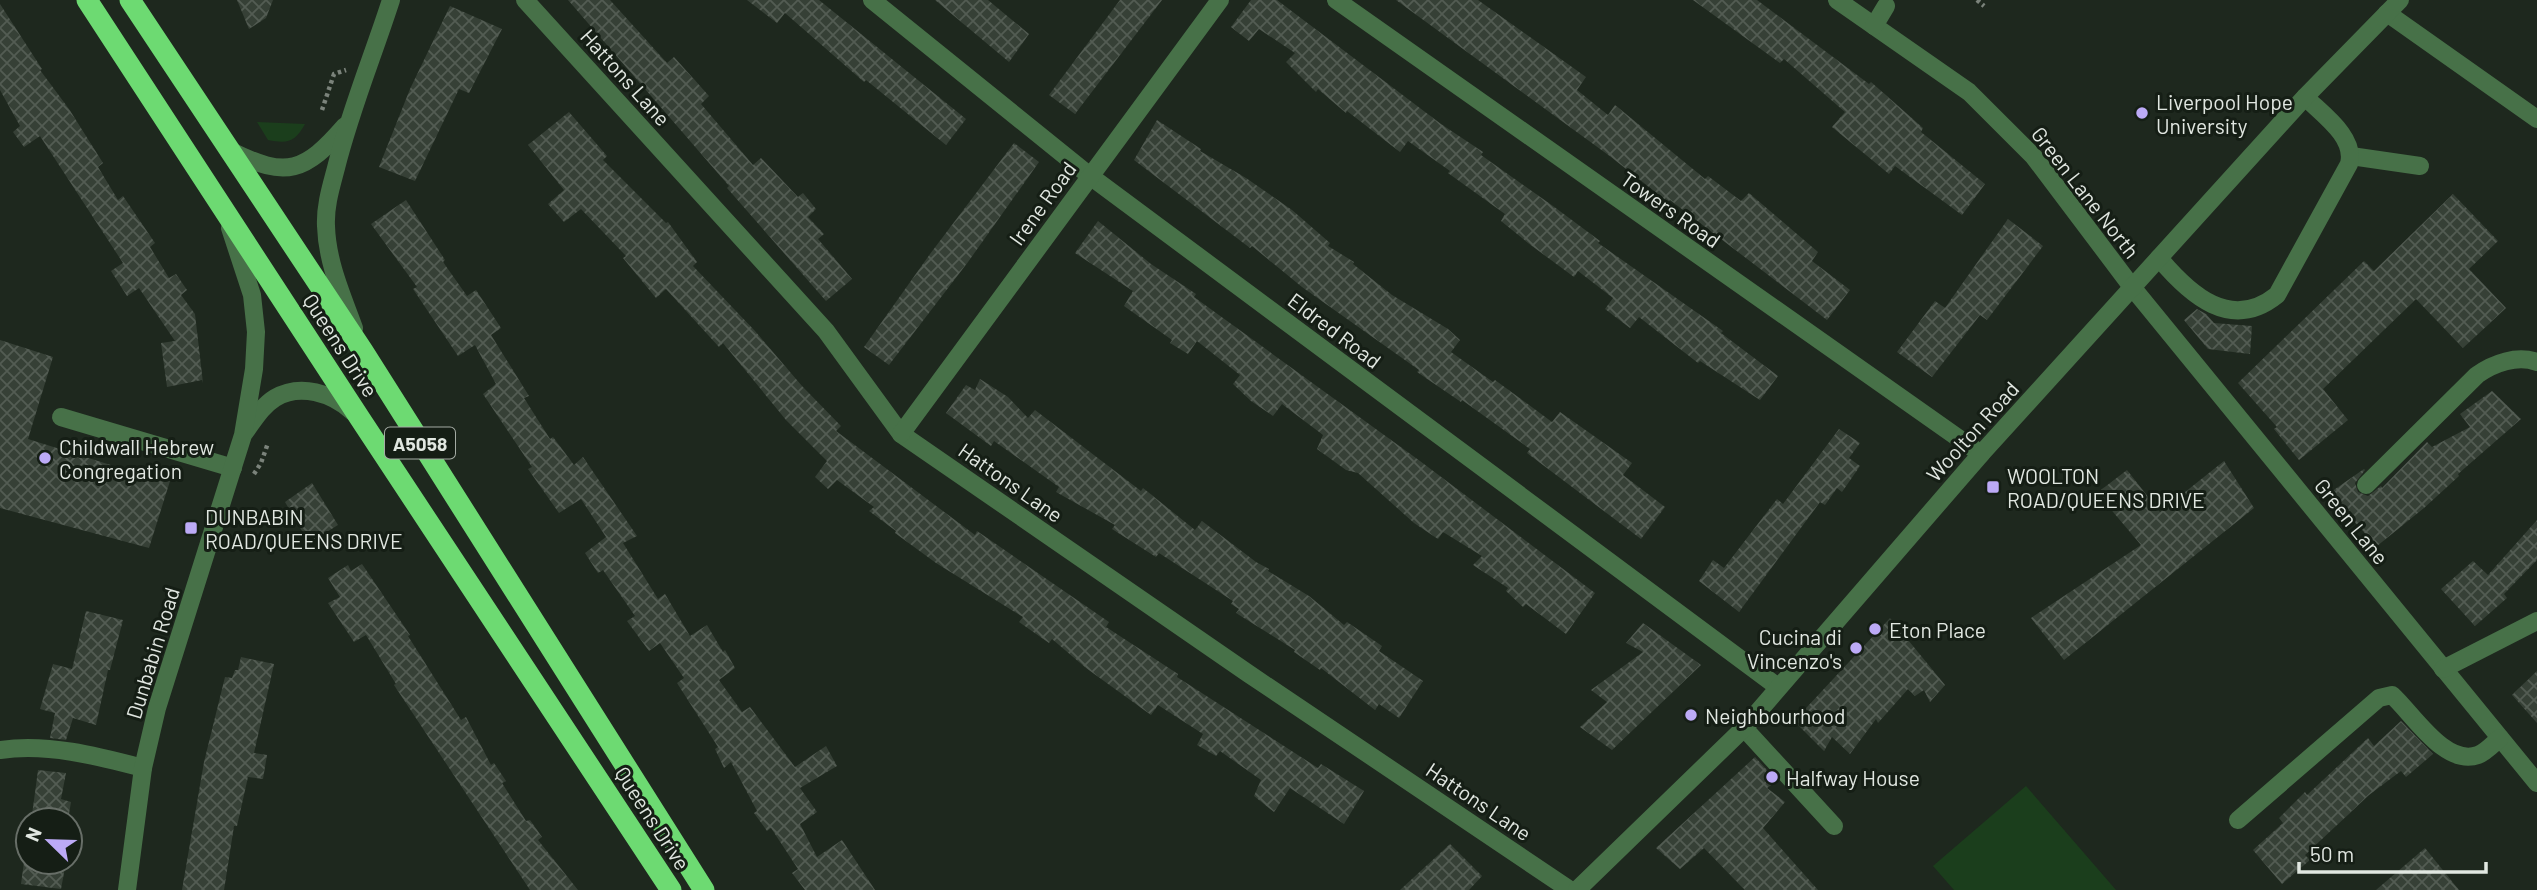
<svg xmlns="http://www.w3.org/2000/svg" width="2537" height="890" viewBox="0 0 2537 890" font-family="Barlow,sans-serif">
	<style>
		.green { fill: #1b3e1c }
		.building { fill: url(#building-cross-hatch) }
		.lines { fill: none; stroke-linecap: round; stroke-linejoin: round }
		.path { stroke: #7b837b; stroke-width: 4.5; stroke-dasharray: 3.5 3.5; stroke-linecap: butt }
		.minor { stroke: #477148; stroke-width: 18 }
		.highway { stroke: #6dda72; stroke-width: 21 }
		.poi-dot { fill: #bcaaf6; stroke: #151e15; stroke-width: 2.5 }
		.labels { text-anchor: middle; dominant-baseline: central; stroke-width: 6; stroke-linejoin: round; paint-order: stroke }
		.shield { fill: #151e15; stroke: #a4aba4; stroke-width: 2 }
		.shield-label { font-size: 19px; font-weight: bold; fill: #e1e7e1 }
		.street-label { font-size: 21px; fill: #e1e7e1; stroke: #151e15 }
		.poi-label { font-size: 21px; fill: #e1e7e1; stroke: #151e15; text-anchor: start }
	</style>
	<defs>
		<pattern id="building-cross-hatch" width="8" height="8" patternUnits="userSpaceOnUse" patternTransform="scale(1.75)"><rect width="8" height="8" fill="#364036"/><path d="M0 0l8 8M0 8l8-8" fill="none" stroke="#535c53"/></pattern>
	</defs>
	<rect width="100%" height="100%" fill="#1e281e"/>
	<g class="green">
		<path d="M257,122L305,124C295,142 288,144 268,140Z"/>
		<path d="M2026,786L2116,890H1954L1933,866Z"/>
	</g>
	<g class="building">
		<path d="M237,0H273L266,18L249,29Z"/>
		<path d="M568,0H610L667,63L674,57L709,96L701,104L753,165L761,158L798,197L803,193L816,209L808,217L824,234L818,239L852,279L826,301L727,188L729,186Z"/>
		<path d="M747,0H819L966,119L946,145L866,80L864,82L785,13L777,23Z"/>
		<path d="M935,0H988L1029,34L1009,62Z"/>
		<path d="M1120,0H1162L1075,114L1049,95Z"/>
		<path d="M1251,0H1277L1441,124L1483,152L1481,155L1553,206L1600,241L1598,243L1723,331L1721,333L1778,376L1760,400L1700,361L1698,363L1639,317L1630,328L1605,309L1613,298L1578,271L1574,277L1528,243L1501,221L1505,214L1448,173L1450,171L1408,141L1400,152L1347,111L1346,113L1318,89L1316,92L1286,62L1295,53L1259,29L1249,41L1231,27Z"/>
		<path d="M1396,0H1478L1586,77L1577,90L1608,115L1615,105L1705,179L1708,176L1741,201L1749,193L1818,252L1812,261L1850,290L1827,320L1670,200L1668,202L1611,157Z"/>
		<path d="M1693,0H1757L1869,84L1871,82L1923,128L1921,132L1985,184L1962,215L1895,166L1889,174L1832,127L1845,112L1784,59L1780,63Z"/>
		<path d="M0,4L42,69L40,70L69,109L103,163L98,167L118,200L123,196L155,243L150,247L169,278L176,274L187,290L181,295L195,314L203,383L202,380L167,387L161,343L175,341L139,288L127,296L111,271L123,263L40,136L24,147L13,132L20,126L0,90Z"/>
		<path d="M450,6L502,29L469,93L459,89L415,181L379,167L410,89Z"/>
		<path d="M569,112L607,156L603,160L666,223L668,222L697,262L693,266L755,331L802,386L841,426L836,431L975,535L977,531L1109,622L1106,627L1178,674L1177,677L1318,768L1321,764L1364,791L1344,824L1290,788L1274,812L1254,796L1261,780L1220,751L1216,756L1197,745L1203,734L1158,705L1151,715L1086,668L1052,639L1049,643L1019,622L1023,617L936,563L895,533L896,531L869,511L874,507L837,480L828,489L815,477L827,461L786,420L723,343L719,347L666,289L656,298L623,258L626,256L581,209L564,222L548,204L564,190L528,145Z"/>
		<path d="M1157,120L1201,149L1200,151L1246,178L1292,210L1330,243L1328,246L1354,262L1353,264L1392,295L1448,329L1460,340L1451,352L1493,382L1495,380L1552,422L1560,412L1632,463L1623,475L1665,507L1641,539L1527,453L1530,449L1462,400L1461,402L1417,372L1419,370L1302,287L1252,246L1250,248L1134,160Z"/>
		<path d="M1014,143L1039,162L968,262L889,365L864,347L930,254Z"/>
		<path d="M2453,194L2498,241L2469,269L2506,308L2463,348L2416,299L2323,389L2348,420L2299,460L2274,429L2277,427L2238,383L2364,261L2374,271Z"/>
		<path d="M406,200L445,260L443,262L467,296L476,290L501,328L491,335L529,396L524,398L550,439L553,437L574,465L583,457L637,536L623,543L658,599L665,594L690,636L707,625L723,652L725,650L735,668L719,680L742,712L750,707L795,767L826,746L837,766L800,788L817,812L800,824L817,857L842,840L875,890H805L792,873L798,869L771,828L767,831L754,813L757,811L731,762L724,768L715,749L718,747L677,683L684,678L660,643L649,651L627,621L635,616L603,570L598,573L585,553L606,537L581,499L559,513L528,469L532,467L483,394L496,384L475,345L458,356L413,289L417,287L371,224Z"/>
		<path d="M2008,219L2043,246L1987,320L1980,315L1932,377L1897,352L1935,301L1945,308Z"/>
		<path d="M1098,221L1151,264L1196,294L1194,297L1420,461L1595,593L1566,634L1526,604L1523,607L1506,591L1508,588L1473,565L1482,556L1443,532L1438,539L1414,523L1358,473L1346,470L1317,449L1323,435L1282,404L1273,416L1251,401L1233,384L1240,375L1197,341L1188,354L1170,343L1172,340L1124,306L1133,291L1075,253Z"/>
		<path d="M2197,309L2206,314L2214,323L2252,326L2250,354L2208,349L2184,320Z"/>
		<path d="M0,340L53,357L28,439L152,478L170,481L149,548L0,508Z"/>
		<path d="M980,379L1008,397L1028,418L1035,410L1141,491L1143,488L1195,530L1202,521L1256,562L1269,569L1268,571L1309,596L1344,625L1347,622L1382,646L1379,651L1423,681L1399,718L1379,704L1375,710L1321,668L1320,670L1294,652L1295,650L1236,613L1239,609L1231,604L1233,601L1159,553L1156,557L1112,529L1115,525L1056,492L1059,487L994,441L991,446L946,413L966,385L975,390Z"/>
		<path d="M2492,391L2521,419L2458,474L2459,476L2424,508L2377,546L2328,494L2364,469L2365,470L2355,483L2358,492L2368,496L2381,486L2382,488L2427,442L2432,447L2470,427L2460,414Z"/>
		<path d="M1839,429L1860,443L1849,458L1860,466L1842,492L1837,488L1825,505L1820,502L1739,612L1699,581L1713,560L1724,568L1777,499L1783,504Z"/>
		<path d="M2224,461L2254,508L2064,660L2031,618L2141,545L2097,493L2127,470L2160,512Z"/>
		<path d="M312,483L338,525L309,543L285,502Z"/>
		<path d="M2537,520V560L2504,594L2507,598L2475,626L2441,589L2473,561L2488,575Z"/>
		<path d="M362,564L410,635L408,636L461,720L466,717L491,765L494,763L506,781L502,783L526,821L530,820L542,837L538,840L578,890H530L394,685L396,684L366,635L354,642L328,603L340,597L328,578L348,565L351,571Z"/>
		<path d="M86,611L123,620L110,670H108L96,725L73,718L66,740L50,738L55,713L40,709L53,664L72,669Z"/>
		<path d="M1890,618L1945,685L1930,702L1924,690L1915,696L1908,689L1878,723L1876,719L1850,754L1832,737L1824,751L1794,721Z"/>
		<path d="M1643,623L1701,665L1612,750L1580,727L1607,702L1591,690L1643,652L1626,643Z"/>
		<path d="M241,657L274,664L254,753L267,755L263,779L248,777L237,826H234L224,890H182L204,762L225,677L232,678L235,670H238Z"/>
		<path d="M2537,671V723L2512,695Z"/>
		<path d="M2401,721L2433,754L2406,777L2401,771L2369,795L2305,855L2310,860L2282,884L2253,850L2283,823L2279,818L2305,792L2307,795L2368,738L2374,746Z"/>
		<path d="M1755,757L1777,781L1767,788L1785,802L1763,828L1818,890H1745L1704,848L1680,869L1656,848Z"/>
		<path d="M38,770L66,773L61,799L71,802L68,820L32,815Z"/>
		<path d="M1450,844L1482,876L1469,890H1400Z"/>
		<path d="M2425,848L2459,890H2376Z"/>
		<path d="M24,862H66L61,889L21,884Z"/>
	</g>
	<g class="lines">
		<g class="path">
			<path d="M1977,0L1984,6"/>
			<path d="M322,110L334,74L346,70"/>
			<path d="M254,474L261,463L268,443"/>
		</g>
		<g class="minor">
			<path d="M525,0L826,331L901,434L1249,674L1570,890"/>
			<path d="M872,0L1090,176L1778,687"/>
			<path d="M1336,0L1981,454"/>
			<path d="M1837,0L1969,92L2034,157L2132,287L2537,783"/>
			<path d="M2387,13L2537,119"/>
			<path d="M1874,26L1886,6"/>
			<path d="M231,151C287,179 305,172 345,126"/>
			<path d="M2351,156L2420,166"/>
			<path d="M2159,258C2190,295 2231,332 2277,295L2349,164C2356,137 2322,114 2305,97"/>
			<path d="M354,328C342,295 327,262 326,226C325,206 331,187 336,168C350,111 373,56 391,0"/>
			<path d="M61,417L233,468"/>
			<path d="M245,432C254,420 262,406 275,398C300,383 332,393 353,412"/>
			<path d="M901,434L1220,0"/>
			<path d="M2366,485L2477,375C2494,363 2517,355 2537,362"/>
			<path d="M2443,669L2537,621"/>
			<path d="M1744,728L1834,826"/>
			<path d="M0,750C48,743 97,756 143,768"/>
			<path d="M2238,820L2379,698L2392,695C2413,714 2445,767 2478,755C2486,752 2494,743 2500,738"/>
			<path d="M127,890L143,768L157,708L243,435L254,369L256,332L252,295L230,228"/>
			<path d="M1577,890L1744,728L1981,454L2305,97L2400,0"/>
		</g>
		<g class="highway">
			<path d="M87,0L359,417L671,890"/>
			<path d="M130,0L363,351L704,890"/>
		</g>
	</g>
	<g class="poi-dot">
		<circle cx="2142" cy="113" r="7"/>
		<circle cx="45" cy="458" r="7"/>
		<rect x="1986" y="480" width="14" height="14" rx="3.5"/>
		<rect x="184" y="521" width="14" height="14" rx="3.5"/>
		<circle cx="1875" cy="629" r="7"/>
		<circle cx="1856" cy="648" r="7"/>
		<circle cx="1691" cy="715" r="7"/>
		<circle cx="1772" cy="777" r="7"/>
	</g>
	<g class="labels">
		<rect class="shield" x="385" y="427.5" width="70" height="31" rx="5"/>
		<g class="shield-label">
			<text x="420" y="443">A5058</text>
		</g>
		<g class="street-label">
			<text transform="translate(626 77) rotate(48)">Hattons Lane</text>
			<text transform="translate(2086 192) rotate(52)">Green Lane North</text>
			<text transform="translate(1042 203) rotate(-54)">Irene Road</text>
			<text transform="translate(1671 209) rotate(35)">Towers Road</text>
			<text transform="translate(1335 330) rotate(37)">Eldred Road</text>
			<text transform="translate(341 345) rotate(57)">Queens Drive</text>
			<text transform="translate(1972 431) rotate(-48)">Woolton Road</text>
			<text transform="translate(1011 482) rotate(35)">Hattons Lane</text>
			<text transform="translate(2352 521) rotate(51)">Green Lane</text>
			<text transform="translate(152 653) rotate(-73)">Dunbabin Road</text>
			<text transform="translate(1479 801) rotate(34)">Hattons Lane</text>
			<text transform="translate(653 818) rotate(57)">Queens Drive</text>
		</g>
		<g class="poi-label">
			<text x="2156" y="101">Liverpool Hope<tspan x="2156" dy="24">University</tspan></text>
			<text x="59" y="446">Childwall Hebrew<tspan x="59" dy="24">Congregation</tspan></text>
			<text x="2007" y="475">WOOLTON<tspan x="2007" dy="24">ROAD/QUEENS DRIVE</tspan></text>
			<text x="205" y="516">DUNBABIN<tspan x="205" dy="24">ROAD/QUEENS DRIVE</tspan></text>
			<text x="1889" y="629">Eton Place</text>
			<text x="1842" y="636" text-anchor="end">Cucina di<tspan x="1842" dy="24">Vincenzo's</tspan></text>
			<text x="1705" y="715">Neighbourhood</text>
			<text x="1786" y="777">Halfway House</text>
		</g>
	</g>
	<g transform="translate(49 841) rotate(293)"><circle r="33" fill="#151e15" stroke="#676e67" stroke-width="2"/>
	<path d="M0-5L12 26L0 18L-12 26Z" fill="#bcaaf6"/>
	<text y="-10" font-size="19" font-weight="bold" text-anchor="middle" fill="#e1e7e1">N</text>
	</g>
	<path d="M2299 862v10h187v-10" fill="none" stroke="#e1e7e1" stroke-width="3.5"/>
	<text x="2310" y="862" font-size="21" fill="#e1e7e1" stroke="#151e15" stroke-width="5" paint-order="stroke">50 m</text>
</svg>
